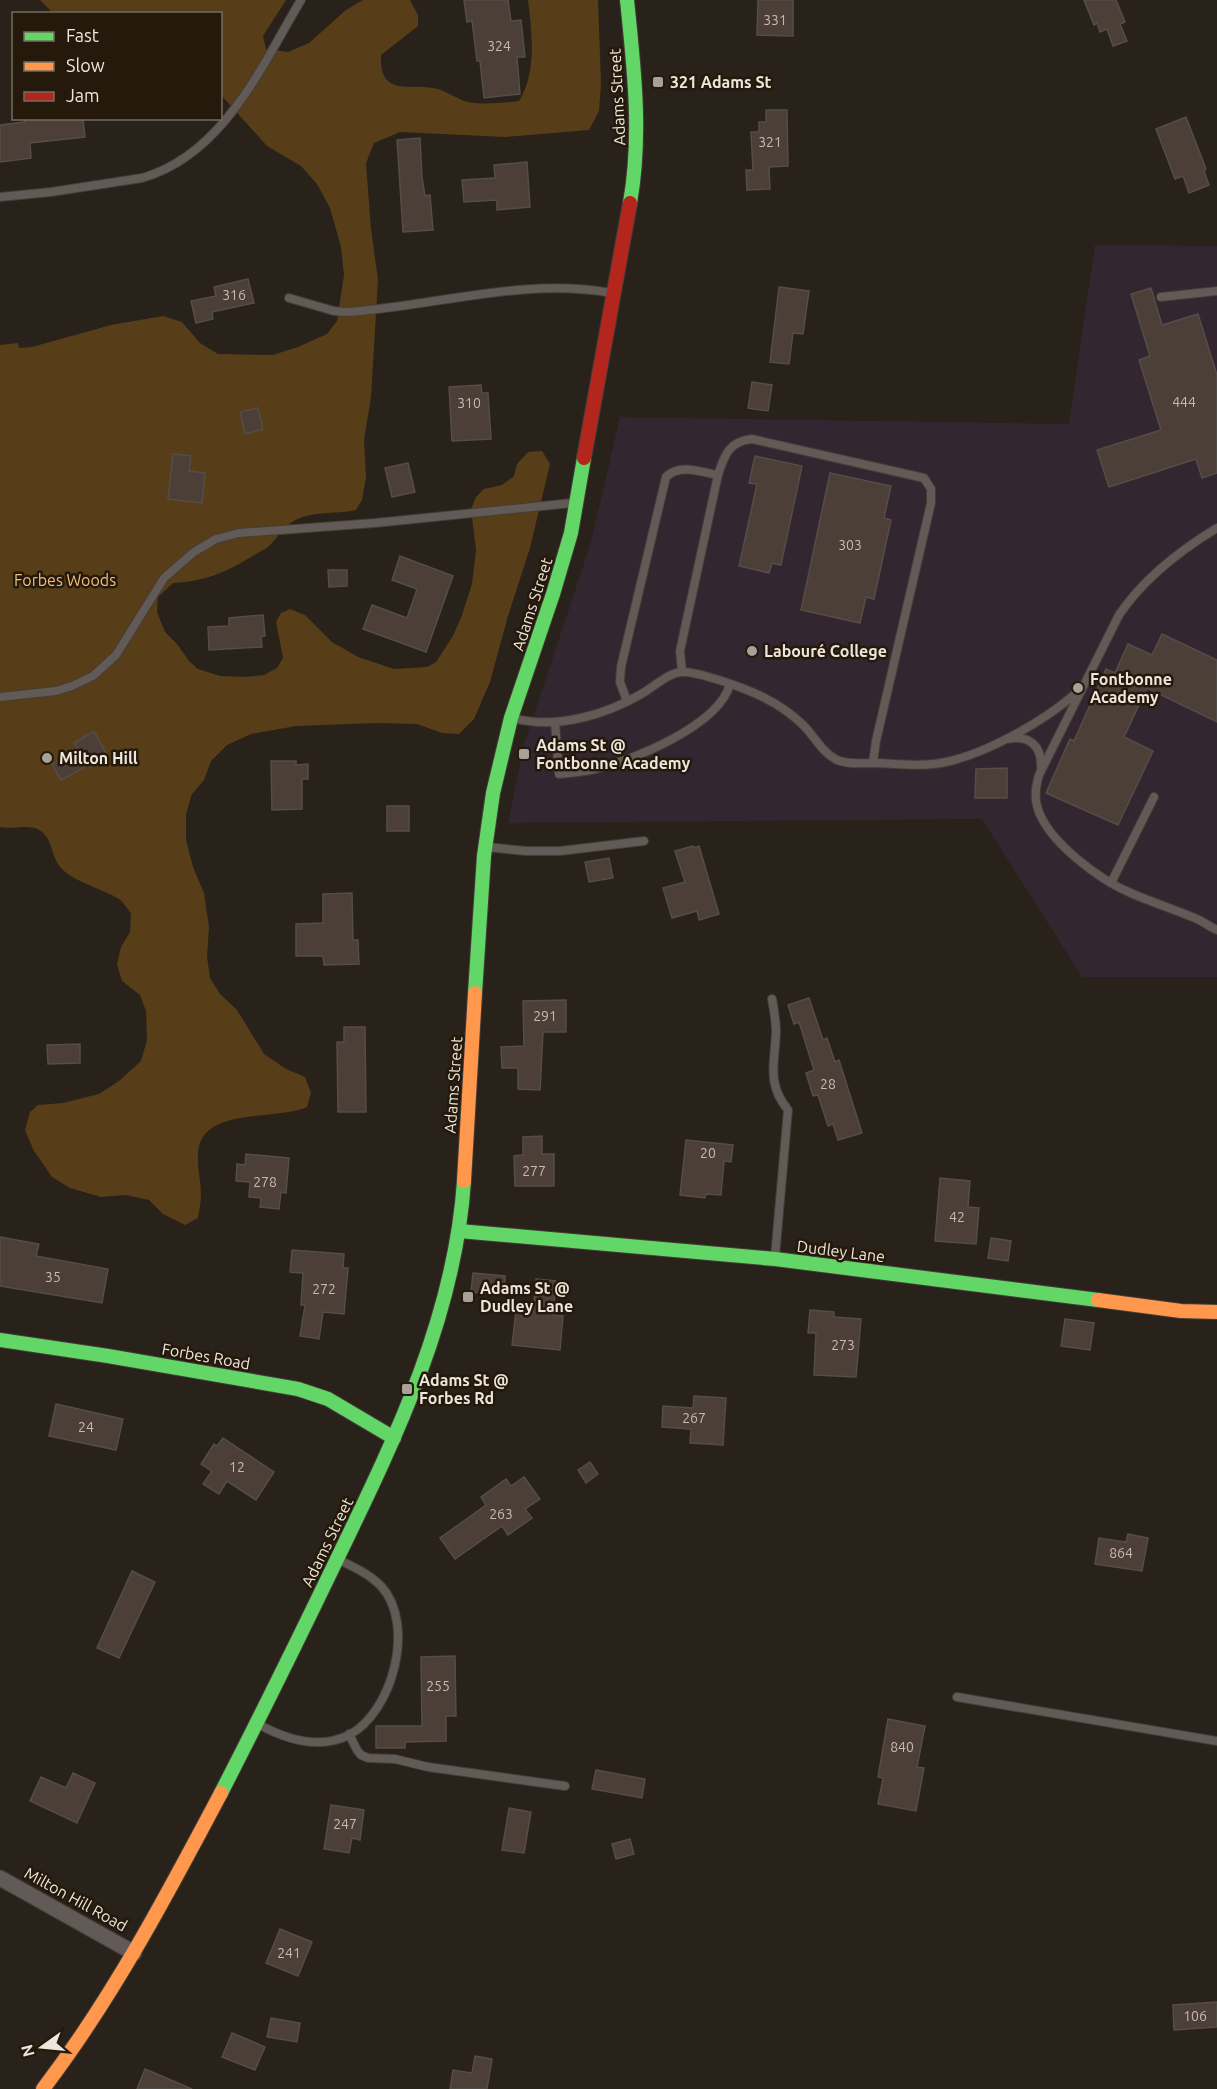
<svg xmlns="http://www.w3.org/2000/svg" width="1217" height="2089" viewBox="0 0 1217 2089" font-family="Ubuntu,sans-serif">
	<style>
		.education { fill: #322631 }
		.green { fill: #573e18 }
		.building { fill: #4b3f38; stroke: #544d48; stroke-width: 1.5 }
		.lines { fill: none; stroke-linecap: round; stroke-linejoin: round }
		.lane-casing { stroke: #433d36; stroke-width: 10 }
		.street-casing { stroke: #433d36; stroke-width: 17 }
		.fast-casing { stroke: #433d36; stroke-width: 16 }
		.slow-casing { stroke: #433d36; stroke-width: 16 }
		.jam-casing { stroke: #433d36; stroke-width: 16 }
		.lane { stroke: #625a56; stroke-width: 8 }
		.street { stroke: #625a56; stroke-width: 15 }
		.fast { stroke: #63d668; stroke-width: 14 }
		.slow { stroke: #ff974d; stroke-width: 14 }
		.jam { stroke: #b3261e; stroke-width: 14 }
		.poi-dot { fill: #a8a198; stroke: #24190b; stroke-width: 2 }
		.labels { text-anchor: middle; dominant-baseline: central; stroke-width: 5; stroke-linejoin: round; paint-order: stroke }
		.number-label { font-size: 14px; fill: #c4bcb3 }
		.poi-label { font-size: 16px; font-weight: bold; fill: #ede6dc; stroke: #24190b; text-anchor: start }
		.street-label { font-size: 16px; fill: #ede6dc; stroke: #24190b }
		.park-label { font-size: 16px; fill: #f2bd77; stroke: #24190b }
	</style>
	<rect width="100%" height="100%" fill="#28221a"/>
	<path class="education" d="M1095,245L1217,246V977H1082L982,819L508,823L524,745L591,542L620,417L1069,424Z"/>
	<path class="green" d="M40,0H286L263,36L266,49L288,52L309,43L346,10L363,0H410L418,15V26L381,55C379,99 412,82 438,89C448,92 457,99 468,102C483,105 503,103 519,101C537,72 532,33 528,0H598L601,83L599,111L589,130L505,137L400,132L374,143L366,163L371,229L378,280L371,397L364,440L366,477L362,500L356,510C334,515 312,510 292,522C284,527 277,538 270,545C265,550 257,553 251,557C225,573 202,582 173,583L158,597L157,612L165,632L177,644L189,661L198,669L220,676L246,677L264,675L277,668L283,658L276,622L281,613L290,609L305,615L332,642L358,657L394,669L427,667L436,662L453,636L462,615L472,584L476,550L471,509L476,497L484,489L502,485L514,476L517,464L528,452L542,451L550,464L530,548L508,616L490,682L474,719L459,734L442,733L417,724L377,723L296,726L251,734L227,745L211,761L204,780L192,794L186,814V840L193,867L204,893L209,927L207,957L210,978L220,994L237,1010L264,1054L286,1069L305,1077L311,1093L307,1107C276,1121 200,1106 198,1154C197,1167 201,1181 201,1195C201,1203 199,1211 198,1218L185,1225L163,1214L149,1200L126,1195L101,1197L70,1188L52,1177L34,1151L25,1130L30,1112L38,1105L63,1103L99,1094L119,1081L141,1061L147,1040L146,1011L140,995L122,981L117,964L121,947L130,932L131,914C128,909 124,903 119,899C103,889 74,882 61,868C51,857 53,840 41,831C30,823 13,830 0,827V345L18,343L19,348L32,347L111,325L163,316L182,322L200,343L218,354L273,355L298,347L327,334L337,321L344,275L341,247L330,208L317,184L301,166L267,146L221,95L220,14L53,13Z"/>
	<g class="building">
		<path d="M464,0H508L511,21L521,20L525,57H517L520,94L484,98L480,61H477L472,21L467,22Z"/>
		<path d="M758,0H793V36L757,35Z"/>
		<path d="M1084,0H1116L1125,22L1120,24L1127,41L1113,46L1107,29L1100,32L1097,23L1094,25Z"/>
		<path d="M766,110H787L788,166L769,167L770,189L747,190L746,170H753L751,132H759V122H766Z"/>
		<path d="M1186,117L1206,169L1204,171L1209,185L1189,193L1183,176L1175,179L1156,129Z"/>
		<path d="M24,118H83L85,137L30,143L31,158L0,162V125L25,122Z"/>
		<path d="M420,138L422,177L425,196L430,195L433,230L403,232L397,140Z"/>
		<path d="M527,162L530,207L497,210V200L464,202L462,180L495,178L494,165Z"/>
		<path d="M248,279L254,303L212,312L213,319L196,323L191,301L216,296L214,287Z"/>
		<path d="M779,287L809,291L803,334L793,333L789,364L770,362Z"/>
		<path d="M1151,288L1162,325L1198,314L1217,375V473L1202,478L1196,459L1109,487L1097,450L1161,430L1139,360L1150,356L1131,294Z"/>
		<path d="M752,382L772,385L768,411L748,408Z"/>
		<path d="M481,385L482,393H488L491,439L452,441L449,387Z"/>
		<path d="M258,408L263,429L245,434L240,412Z"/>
		<path d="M173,454L191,456L189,471L205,473L202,503L168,499Z"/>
		<path d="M755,456L802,466L781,565L772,563L769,573L739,566L757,484L749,483Z"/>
		<path d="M408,463L415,492L392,497L385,468Z"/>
		<path d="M830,473L891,486L884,518L891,520L874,599L866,597L860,623L801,610Z"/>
		<path d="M400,556L453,576L426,652L363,629L372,605L407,618L417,589L392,580Z"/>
		<path d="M328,570H347V586L329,587Z"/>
		<path d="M263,615L265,636L261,637L262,647L209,650L208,627L229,626V618Z"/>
		<path d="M1162,634L1217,660V722L1147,688L1124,737L1153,751L1118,825L1046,793L1070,739L1074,741L1106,669L1115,673L1128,644L1152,655Z"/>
		<path d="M94,731L107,755L61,780L52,764L78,750L74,743Z"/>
		<path d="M271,761H296V765L308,764V779H302V809L272,810Z"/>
		<path d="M1007,768V798H975L976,769Z"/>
		<rect x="387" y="806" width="22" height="25"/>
		<path d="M693,846L694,848L699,846L719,914L699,920L697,911L672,918L663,888L685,882L675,851Z"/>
		<path d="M609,858L613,878L589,882L585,862Z"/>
		<path d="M352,893L353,940H358L359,964L324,965L323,956H296V924L323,923V894Z"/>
		<path d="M809,998L823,1040L827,1038L835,1062L839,1060L862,1133L838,1140L833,1124L828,1126L818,1095L813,1096L806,1073L814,1070L799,1022L794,1024L788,1005Z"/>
		<path d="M566,1000V1032H543L540,1090L518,1089V1068H502L501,1047L524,1046L523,1001Z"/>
		<path d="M344,1027H365L366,1112H338L337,1042H344Z"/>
		<path d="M80,1044V1063L48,1064L47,1045Z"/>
		<path d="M542,1136V1154H554V1186H515L514,1156L523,1155V1137Z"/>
		<path d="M686,1140L733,1145L731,1162L724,1161L721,1195L706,1194L705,1198L680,1195Z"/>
		<path d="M246,1154L289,1158L286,1193L281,1192L279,1209L260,1207L261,1198L249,1197L250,1182L236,1181L237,1164L245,1165Z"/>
		<path d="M940,1178L970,1181L968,1207L979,1208L976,1244L935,1241Z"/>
		<path d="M0,1237L39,1244L36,1256L108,1269L102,1303L0,1286Z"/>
		<path d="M991,1238L1011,1241L1008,1261L988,1258Z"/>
		<path d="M292,1250L344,1254L343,1268H348L344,1314L323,1312L319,1339L300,1336L305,1305H301L303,1273L290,1272Z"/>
		<path d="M473,1273L505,1276L504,1295L471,1292Z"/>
		<path d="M536,1279L556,1281L553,1315L563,1316L560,1350L512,1345L516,1311L533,1313Z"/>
		<path d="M810,1310L834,1312V1317L861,1319L856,1377L814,1375L816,1333H808Z"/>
		<path d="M1065,1319L1094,1323L1090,1350L1061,1346Z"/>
		<path d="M694,1396L726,1398L723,1445L690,1443L691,1429L662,1427L663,1406L693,1408Z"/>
		<path d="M56,1404L123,1419L116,1450L49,1436Z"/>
		<path d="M223,1438L274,1472L256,1500L227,1481L219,1494L203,1484L212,1471L201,1464L214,1444L217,1446Z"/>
		<path d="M590,1462L598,1474L586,1483L578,1470Z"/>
		<path d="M524,1477L540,1499L525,1509L532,1518L508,1535L502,1526L455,1559L440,1538L486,1505L481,1497L506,1479L511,1486Z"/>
		<path d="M1128,1534L1148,1538L1142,1571L1095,1564L1099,1538L1126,1542Z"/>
		<path d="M132,1571L155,1582L119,1658L97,1648Z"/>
		<path d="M455,1656L456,1716H446V1741L405,1742V1748H376V1726H422L421,1657Z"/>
		<path d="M888,1719L925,1726L917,1767L924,1768L916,1811L878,1804L883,1778L878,1777Z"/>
		<path d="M596,1770L645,1779L642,1798L592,1789Z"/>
		<path d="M73,1773L95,1783L77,1823L30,1801L41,1777L66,1788Z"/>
		<path d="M331,1805L364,1810L360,1840L352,1838L349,1853L324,1849Z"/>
		<path d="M509,1808L531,1812L524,1853L502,1850Z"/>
		<path d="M630,1839L634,1854L616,1859L612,1844Z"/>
		<path d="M280,1929L312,1942L298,1976L266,1963Z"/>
		<path d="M1217,2002V2027L1174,2030L1173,2005Z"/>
		<path d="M271,2018L300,2023L297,2042L267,2037Z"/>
		<path d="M232,2033L265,2047L255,2070L222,2057Z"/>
		<path d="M475,2056L492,2059L487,2089H450L453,2070L472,2073Z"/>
		<path d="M145,2069L192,2089H137Z"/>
	</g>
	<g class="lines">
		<g class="lane-casing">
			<g id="lane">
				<path d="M0,197L51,192L142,178C223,155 261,67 301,0"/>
				<path d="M1161,297L1217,291"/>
				<path d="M289,298L334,311L347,312C435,306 524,277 612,293"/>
				<path d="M1217,528C1179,551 1144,578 1119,615L1039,775C1036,785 1034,795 1037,806C1046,841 1101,881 1133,894C1154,903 1176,910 1197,919C1204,922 1210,927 1217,930"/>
				<path d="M682,672L680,651L718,475C724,456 729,441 752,439L924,478L931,489V503L876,741L873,763"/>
				<path d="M0,697L56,691L72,686L93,676L116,655L164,578L194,552L216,539L239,533L375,523L572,503"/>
				<path d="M627,701L620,682L621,667L666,477C679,463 702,472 718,475"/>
				<path d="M513,718C555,730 606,715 643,693C655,686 669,672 683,672C695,672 708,677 719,680C750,690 778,701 802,724C814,735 822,753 837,760C849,765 865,763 877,763C900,764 923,767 946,762C988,753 1053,717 1083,686"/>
				<path d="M555,722L559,774C570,773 580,772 591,770C630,762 719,726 730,684"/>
				<path d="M1007,739C1029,735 1042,745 1041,768"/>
				<path d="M487,847L526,851H560L644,841"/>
				<path d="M1111,883L1154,797"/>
				<path d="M772,999C774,1010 776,1021 776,1032C775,1063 766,1083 788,1110L775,1257"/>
				<path d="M957,1697L1217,1741"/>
				<path d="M258,1724C285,1739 319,1750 349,1735C393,1712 416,1624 381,1586C369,1574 354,1567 339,1560"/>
				<path d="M349,1734L357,1750L361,1755L368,1758L395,1759L428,1767L565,1786"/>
			</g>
		</g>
		<g class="street-casing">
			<path id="street" d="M0,1878L134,1953"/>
		</g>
		<g class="fast-casing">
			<g id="fast">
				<path d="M627,0C634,68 642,135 630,203"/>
				<path d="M475,993L484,856L493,793L511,718L553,594L571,533L584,458"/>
				<path d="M459,1231L775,1259L1098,1300"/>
				<path d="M0,1340L108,1356L298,1389L328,1399L394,1438"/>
				<path d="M221,1793C261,1715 300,1636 338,1557C396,1437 455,1316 464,1181"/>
			</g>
		</g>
		<g class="slow-casing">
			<g id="slow">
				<path d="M464,1181L475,993"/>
				<path d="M1098,1300L1181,1311L1217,1312"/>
				<path d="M43,2089C113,1997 167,1895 221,1793"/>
			</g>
		</g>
		<g class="jam-casing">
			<path id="jam" d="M584,458L630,203"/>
		</g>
		<use href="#lane" class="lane"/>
		<use href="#street" class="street"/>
		<use href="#fast" class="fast"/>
		<use href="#slow" class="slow"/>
		<use href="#jam" class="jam"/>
	</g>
	<g class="poi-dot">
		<rect x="652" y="76" width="12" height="12" rx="3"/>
		<circle cx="752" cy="651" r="6"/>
		<circle cx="1078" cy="688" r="6"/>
		<rect x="518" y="748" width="12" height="12" rx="3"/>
		<circle cx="47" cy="758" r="6"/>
		<rect x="462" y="1291" width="12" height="12" rx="3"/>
		<rect x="401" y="1383" width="12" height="12" rx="3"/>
	</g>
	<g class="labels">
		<g class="number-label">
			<text x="775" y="20">331</text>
			<text x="499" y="46">324</text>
			<text x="770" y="142">321</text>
			<text x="234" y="295">316</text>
			<text x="1184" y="402">444</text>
			<text x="469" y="403">310</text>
			<text x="850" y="545">303</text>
			<text x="545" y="1016">291</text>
			<text x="828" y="1084">28</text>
			<text x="708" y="1153">20</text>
			<text x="534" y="1171">277</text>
			<text x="265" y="1182">278</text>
			<text x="957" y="1217">42</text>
			<text x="53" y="1277">35</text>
			<text x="324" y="1289">272</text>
			<text x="843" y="1345">273</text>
			<text x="694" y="1418">267</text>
			<text x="86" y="1427">24</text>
			<text x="237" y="1467">12</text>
			<text x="501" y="1514">263</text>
			<text x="1121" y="1553">864</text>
			<text x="438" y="1686">255</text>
			<text x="902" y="1747">840</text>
			<text x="345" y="1824">247</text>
			<text x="289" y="1953">241</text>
			<text x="1195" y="2016">106</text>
		</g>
		<g class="poi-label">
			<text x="670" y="82">321 Adams St</text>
			<text x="764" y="651">Labouré College</text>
			<text x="1090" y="679">Fontbonne<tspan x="1090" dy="18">Academy</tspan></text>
			<text x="536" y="745">Adams St @<tspan x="536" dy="18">Fontbonne Academy</tspan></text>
			<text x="59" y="758">Milton Hill</text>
			<text x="480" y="1288">Adams St @<tspan x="480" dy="18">Dudley Lane</tspan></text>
			<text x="419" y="1380">Adams St @<tspan x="419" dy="18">Forbes Rd</tspan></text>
		</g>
		<g class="street-label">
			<text transform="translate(617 97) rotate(-93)">Adams Street</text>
			<text transform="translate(532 604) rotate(-72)">Adams Street</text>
			<text transform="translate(453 1085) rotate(-86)">Adams Street</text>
			<text transform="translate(841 1251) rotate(7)">Dudley Lane</text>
			<text transform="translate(206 1356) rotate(10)">Forbes Road</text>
			<text transform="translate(327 1542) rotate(-64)">Adams Street</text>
			<text transform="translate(76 1899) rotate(29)">Milton Hill Road</text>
		</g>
		<g class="park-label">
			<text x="65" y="580">Forbes Woods</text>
		</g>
	</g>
	<rect x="12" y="12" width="210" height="108" fill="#24190b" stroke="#746b5f" stroke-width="1.5"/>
	<rect x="24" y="32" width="30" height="9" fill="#63d668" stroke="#746b5f" stroke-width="1.5"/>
	<text x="66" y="42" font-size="18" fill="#ede6dc">Fast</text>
	<rect x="24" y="62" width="30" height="9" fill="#ff974d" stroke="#746b5f" stroke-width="1.5"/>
	<text x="66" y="72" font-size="18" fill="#ede6dc">Slow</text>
	<rect x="24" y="92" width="30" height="9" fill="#b3261e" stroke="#746b5f" stroke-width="1.5"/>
	<text x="66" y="102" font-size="18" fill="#ede6dc">Jam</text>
	<g transform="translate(42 2047) rotate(255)" stroke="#24190b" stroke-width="4.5" paint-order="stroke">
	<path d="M0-4.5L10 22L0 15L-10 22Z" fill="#ede6dc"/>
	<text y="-9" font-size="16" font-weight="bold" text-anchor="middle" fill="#ede6dc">N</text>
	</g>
</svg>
